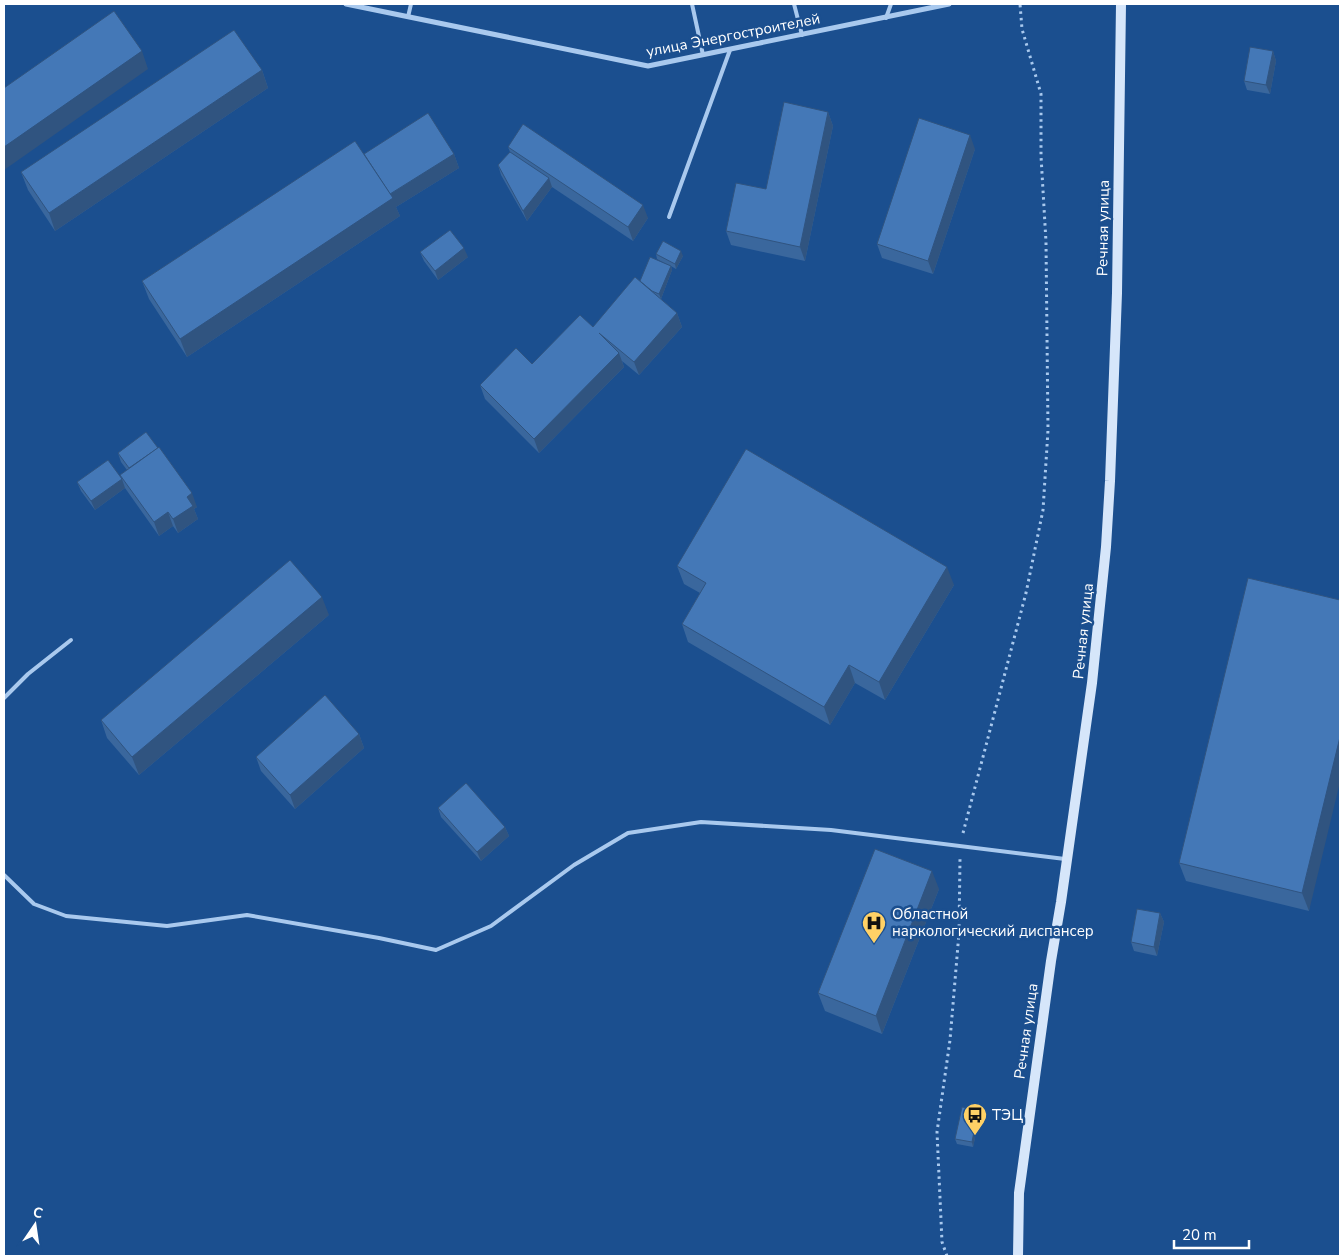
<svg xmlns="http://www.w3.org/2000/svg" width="1344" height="1260" viewBox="0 0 1344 1260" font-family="'Nunito Sans',sans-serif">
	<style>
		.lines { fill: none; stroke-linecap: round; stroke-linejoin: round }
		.path { stroke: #a9c9ee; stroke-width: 3; stroke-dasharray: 2.5 4; stroke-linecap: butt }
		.service { stroke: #a9c9ee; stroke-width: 4 }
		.minor { stroke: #a9c9ee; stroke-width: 5 }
		.secondary { stroke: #d6e6fa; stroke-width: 10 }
		.wall { fill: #3a679d }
		.shaded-wall { fill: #305480 }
		.building { fill: #4478b7; stroke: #305480 }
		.labels { text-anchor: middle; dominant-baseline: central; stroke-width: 5; stroke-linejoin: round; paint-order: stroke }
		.street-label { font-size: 15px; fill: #fff; stroke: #1b4f8f }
		.poi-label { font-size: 15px; fill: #fff; stroke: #1b4f8f; text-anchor: start }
	</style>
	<rect width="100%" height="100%" fill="#1b4f8f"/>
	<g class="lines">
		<g class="path">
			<path d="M963,833L1026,593L1043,510L1048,430L1046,242L1041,156V94L1022,29L1020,4"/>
			<path d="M947,1256L942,1242L937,1132L950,1040L959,933L960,859"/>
		</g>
		<g class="service">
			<path d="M692,4L703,55"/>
			<path d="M794,4L802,35"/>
			<path d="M408,17L411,4"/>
			<path d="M886,18L891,4"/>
			<path d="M669,217L730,50"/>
			<path d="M4,698L28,674L71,640"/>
			<path d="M4,875L34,904L66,916L167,926L247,915L379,938L436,950L491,926L574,865L628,833L701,822L831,830L1065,859"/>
		</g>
		<path class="minor" d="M346,4L648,66L949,4"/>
		<path class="secondary" d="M1018,1256L1019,1193L1051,961L1061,902L1092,683L1106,547L1110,481L1117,293L1121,4"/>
	</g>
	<g class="wall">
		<path d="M1273,51L1276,61L1270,94L1247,90L1244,81Z"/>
		<path d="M262,70L268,88L55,231L28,190L21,172Z"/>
		<path d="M828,112L833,126L805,261L731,245L726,231L766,189Z"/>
		<path d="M508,147L648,218L633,241L552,187L527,221L501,175L498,165L510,152Z"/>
		<path d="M975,149L933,274L882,258L877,244Z"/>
		<path d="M364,154H454L459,168L396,207L400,216L187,357L149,299L142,281Z"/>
		<path d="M420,252L468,257L438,280L424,261Z"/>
		<path d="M656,254L683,256L676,269L671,266L672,270L661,299L677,313L682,327L639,375L622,361L624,367L539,453L485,399L480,385L532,364L593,327L640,281L666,264L657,259Z"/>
		<path d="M118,453L197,507L194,509L198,519L178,533L173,526L159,536L125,488L95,510L81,491L77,482L122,479L120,475L127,470L121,462Z"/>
		<path d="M677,566L954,585L885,700L855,683L830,725L688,642L682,624L700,593L684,584Z"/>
		<path d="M1340,600L1309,911L1186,881L1179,863Z"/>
		<path d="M329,615L139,775L107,738L101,720Z"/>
		<path d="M359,734L364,748L295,809L261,771L256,757Z"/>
		<path d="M438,808L505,827L509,836L481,861L441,817Z"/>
		<path d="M939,889L882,1034L825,1011L818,993Z"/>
		<path d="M1160,913L1164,922L1157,956L1134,951L1131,942Z"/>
		<path d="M980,1115L973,1147L957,1144L955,1139Z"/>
	</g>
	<g class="shaded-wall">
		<path d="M142,51L148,69L4,170V147Z"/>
		<path d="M1273,51L1276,61L1270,94L1266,85Z"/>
		<path d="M262,70L268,88L55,231L49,213Z"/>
		<path d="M828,112L833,126L805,261L800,247Z"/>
		<path d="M970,135L975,149L933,274L928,261Z"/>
		<path d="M454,154L459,168L396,207L400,216L187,357L180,339L389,195Z"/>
		<path d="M549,178L552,187L527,221L523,211Z"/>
		<path d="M643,205L648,218L633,241L628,227Z"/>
		<path d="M464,248L468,257L438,280L435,271Z"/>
		<path d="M681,251L683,256L676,269L675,264Z"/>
		<path d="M671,266L672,270L661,299L659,294Z"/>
		<path d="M677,313L682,327L639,375L634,362Z"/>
		<path d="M619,353L624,367L539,453L534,439Z"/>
		<path d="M122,479L125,488L95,510L91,501Z"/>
		<path d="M192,493L197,507L194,509L198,519L178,533L173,519L187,497Z"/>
		<path d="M168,512L173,526L159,536L154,522Z"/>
		<path d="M947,567L954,585L885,700L879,682Z"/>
		<path d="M322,597L329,615L139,775L132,757Z"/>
		<path d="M849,665L855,683L830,725L824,707Z"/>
		<path d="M359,734L364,748L295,809L290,795Z"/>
		<path d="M1340,737V782L1309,911L1302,893Z"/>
		<path d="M505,827L509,836L481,861L477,852Z"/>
		<path d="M932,871L939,889L882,1034L876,1016Z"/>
		<path d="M1160,913L1164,922L1157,956L1154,947Z"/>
		<path d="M978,1110L980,1115L973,1147L972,1142Z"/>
	</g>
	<g class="building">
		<path d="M114,11L142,51L4,147V88Z"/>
		<path d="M234,30L262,70L49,213L21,172Z"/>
		<path d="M1250,47L1273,51L1266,85L1244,81Z"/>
		<path d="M784,102L828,112L800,247L726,231L736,183L766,189Z"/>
		<path d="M428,113L454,154L390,194L364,154Z"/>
		<path d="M919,118L970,135L928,261L877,244Z"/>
		<path d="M523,124L643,205L628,227L508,147Z"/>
		<path d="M355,141L393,198L180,339L142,281Z"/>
		<path d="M510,152L549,178L523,211L498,165Z"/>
		<path d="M450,230L464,248L435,271L420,252Z"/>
		<path d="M663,241L681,251L675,264L656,254Z"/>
		<path d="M650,257L671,266L659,294L652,291L640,281Z"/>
		<path d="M635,277L677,313L634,362L599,333L619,353L534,439L480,385L516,348L532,364L580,315L593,327Z"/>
		<path d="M146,432L158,448L129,468L118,453Z"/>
		<path d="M159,447L192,493L187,497L193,506L173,519L168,512L154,522L120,475Z"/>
		<path d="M746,449L947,567L879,682L849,665L824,707L682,624L706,583L677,566Z"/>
		<path d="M108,460L122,479L91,501L77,482Z"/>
		<path d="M290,560L322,597L132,757L101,720Z"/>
		<path d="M1248,578L1340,600V737L1302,893L1179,863Z"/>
		<path d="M325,695L359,734L290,795L256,757Z"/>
		<path d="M466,783L505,827L477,852L438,808Z"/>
		<path d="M875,849L932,871L876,1016L818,993Z"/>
		<path d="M1137,909L1160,913L1154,947L1131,942Z"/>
		<path d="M962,1107L978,1110L972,1142L955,1139Z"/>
	</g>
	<defs>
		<g id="hospital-pin" transform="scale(1.25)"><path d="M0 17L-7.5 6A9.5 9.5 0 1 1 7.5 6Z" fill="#ffd166" stroke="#1b4f8f"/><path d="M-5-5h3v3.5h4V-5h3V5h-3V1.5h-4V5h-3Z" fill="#111"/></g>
		<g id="bus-pin" transform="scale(1.25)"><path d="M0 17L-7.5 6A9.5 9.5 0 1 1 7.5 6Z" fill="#ffd166" stroke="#1b4f8f"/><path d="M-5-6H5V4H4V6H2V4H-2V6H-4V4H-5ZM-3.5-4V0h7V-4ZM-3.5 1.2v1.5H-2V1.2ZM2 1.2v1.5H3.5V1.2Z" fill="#111"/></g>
	</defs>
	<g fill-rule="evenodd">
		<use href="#hospital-pin" x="874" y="923"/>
		<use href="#bus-pin" x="975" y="1115"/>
	</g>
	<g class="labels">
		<g class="street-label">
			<text transform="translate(733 35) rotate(-11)">улица Энергостроителей</text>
			<text transform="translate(1103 228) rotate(-89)">Речная улица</text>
			<text transform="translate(1083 631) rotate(-84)">Речная улица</text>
			<text transform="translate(1026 1031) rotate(-82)">Речная улица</text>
		</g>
		<g class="poi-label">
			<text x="892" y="914">Областной<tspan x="892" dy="17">наркологический диспансер</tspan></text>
			<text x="992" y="1115">ТЭЦ</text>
		</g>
	</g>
	<rect width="1344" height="1260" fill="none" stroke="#ffffff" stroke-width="10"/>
	<g transform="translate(35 1225) rotate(13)" stroke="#1b4f8f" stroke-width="4" paint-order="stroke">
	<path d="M0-4L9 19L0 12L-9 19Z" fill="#ffffff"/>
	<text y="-8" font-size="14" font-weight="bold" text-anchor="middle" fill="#ffffff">С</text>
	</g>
	<path d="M1174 1240v8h75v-8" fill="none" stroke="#ffffff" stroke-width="2.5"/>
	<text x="1182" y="1240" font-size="15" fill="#ffffff" stroke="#1b4f8f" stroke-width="4" paint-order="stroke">20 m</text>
</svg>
